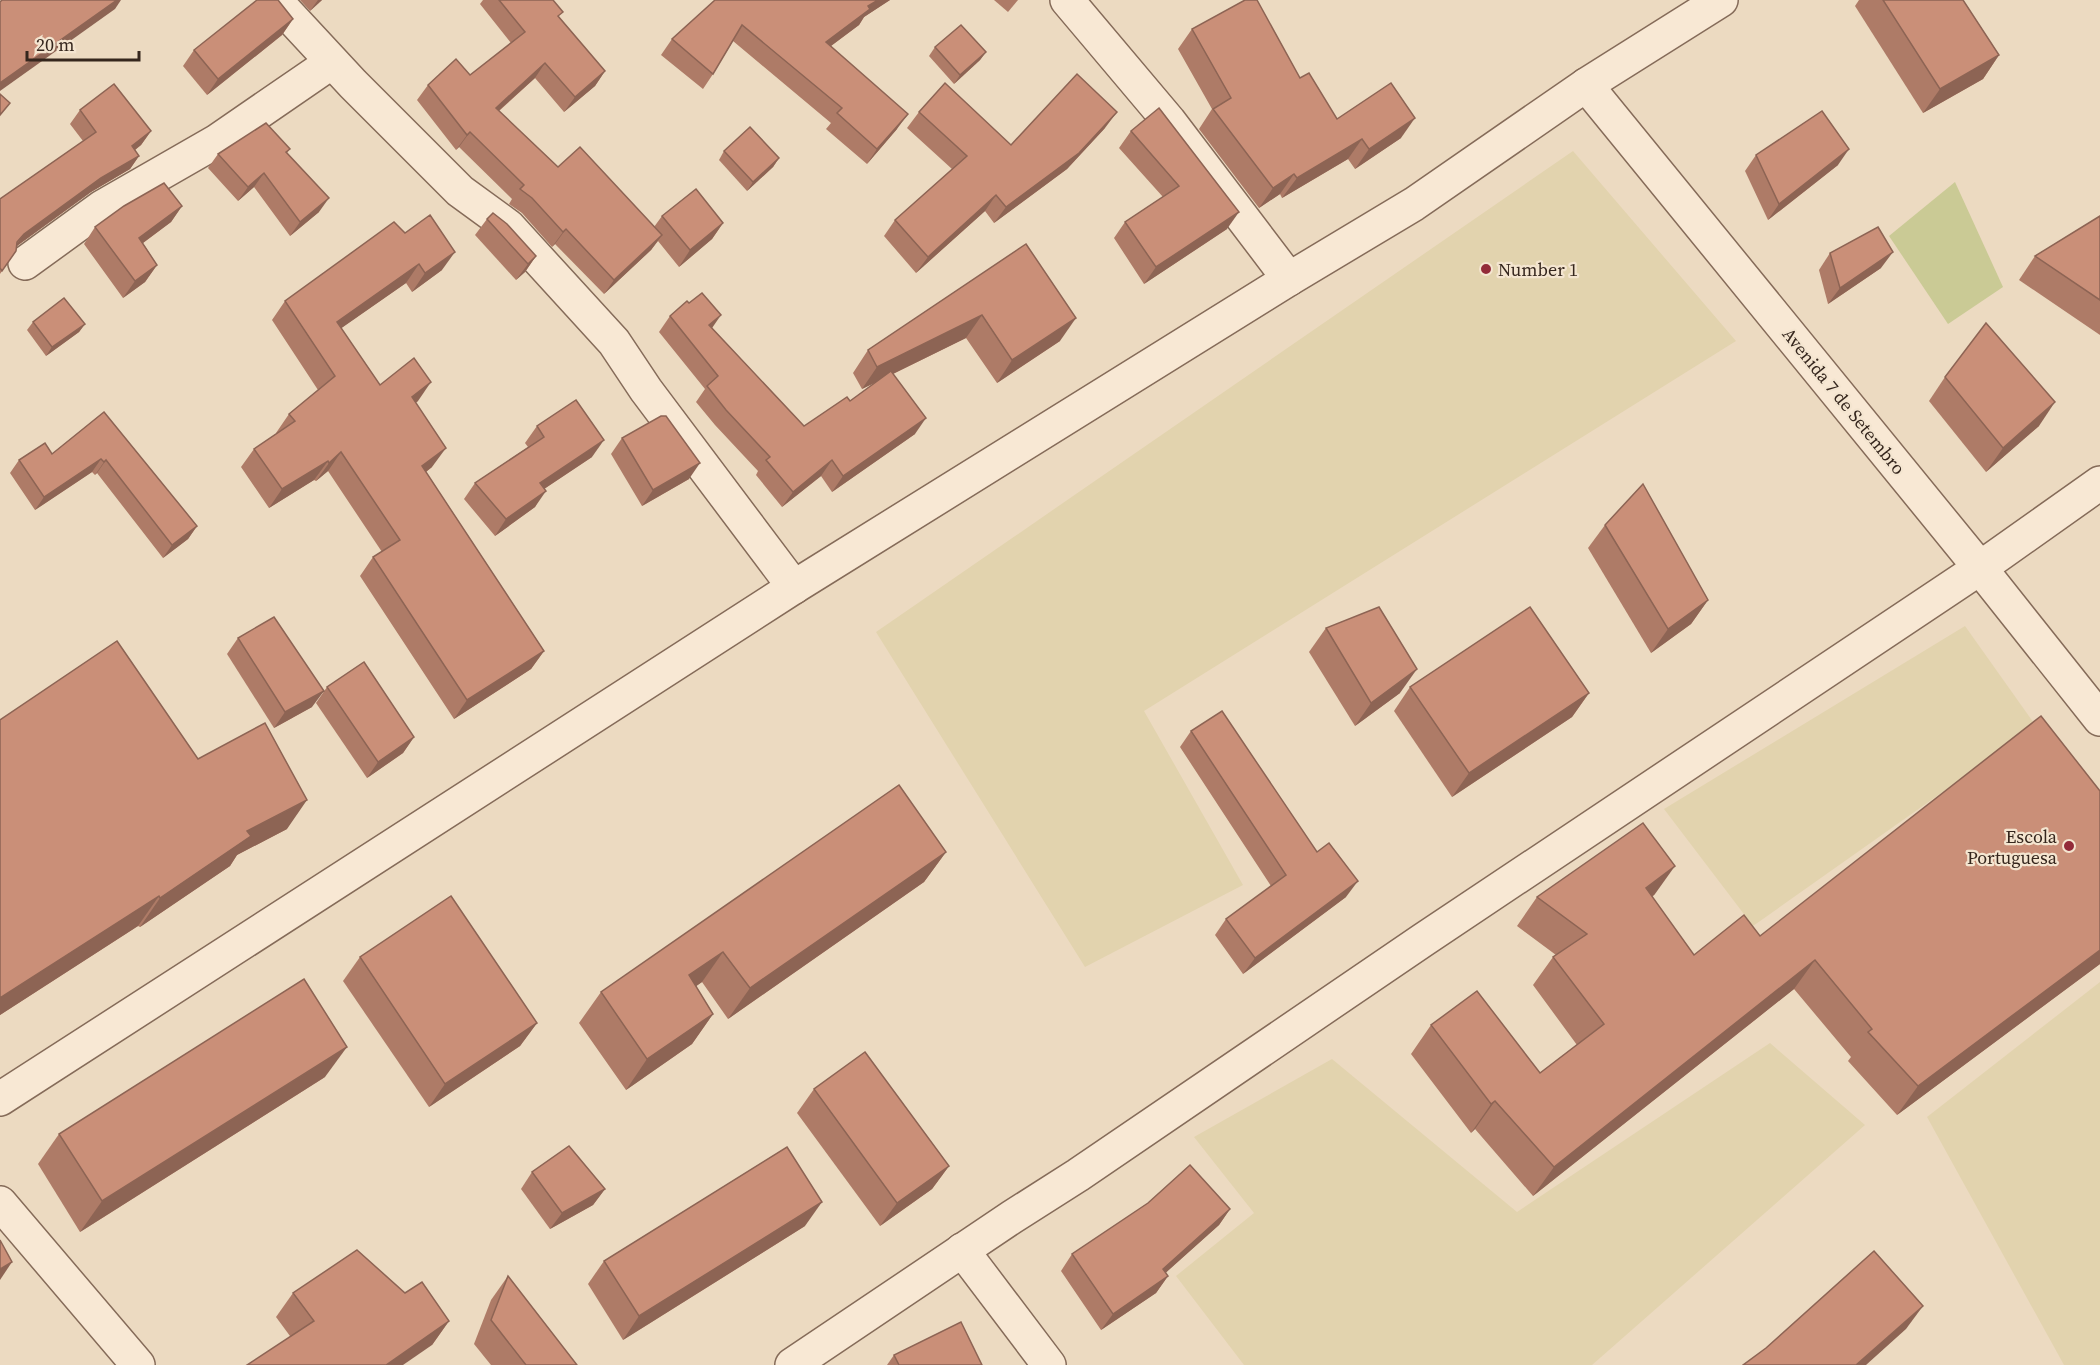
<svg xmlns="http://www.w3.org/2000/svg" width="2100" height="1365" viewBox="0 0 2100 1365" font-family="'Source Serif 4',serif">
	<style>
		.farmland { fill: #e2d3ae }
		.green { fill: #caca95 }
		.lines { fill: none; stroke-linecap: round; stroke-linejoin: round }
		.minor-casing { stroke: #856b59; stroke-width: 36 }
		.minor { stroke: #f8e8d4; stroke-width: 33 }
		.wall { fill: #ae7b67 }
		.shaded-wall { fill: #8d6454 }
		.building { fill: #ca8f78; stroke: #8d6454; stroke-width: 1.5 }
		.poi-dot { fill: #932b39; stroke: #f4e5d0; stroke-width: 2 }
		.labels { text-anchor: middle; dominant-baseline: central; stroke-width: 4.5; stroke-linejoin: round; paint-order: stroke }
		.poi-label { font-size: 18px; fill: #35261d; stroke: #f4e5d0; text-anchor: start }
		.street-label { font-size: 18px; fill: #35261d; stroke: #f4e5d0 }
	</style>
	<rect width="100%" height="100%" fill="#ecdac1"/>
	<g class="farmland">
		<path d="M1573,151L1736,341L1144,711L1243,885L1085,967L876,632Z"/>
		<path d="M1965,626L2036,726L1753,926L1664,809Z"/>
		<path d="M2100,982V1365H2064L1927,1117Z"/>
		<path d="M1770,1043L1865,1125L1592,1365H1244L1176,1276L1254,1213L1194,1137L1332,1059L1517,1212Z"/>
	</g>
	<path class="green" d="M1955,182L2003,287L1948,324L1889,236Z"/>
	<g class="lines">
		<g class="minor-casing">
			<g id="minor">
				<path d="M275,0L353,84L460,191L508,226L614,342L646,390L794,587"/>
				<path d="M1067,0L1169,121L1289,279"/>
				<path d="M1586,85L1980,568L2100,719"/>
				<path d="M25,263L102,207L217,141L332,62"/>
				<path d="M0,1099L794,587L1289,279L1414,204L1586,85L1721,0"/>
				<path d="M0,1203L138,1365"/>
				<path d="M962,1250L1049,1365"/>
				<path d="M792,1365L1012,1217L1078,1175L1423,940L1980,568L2100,483"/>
			</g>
		</g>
		<use href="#minor" class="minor"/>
	</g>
	<g class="wall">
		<path d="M300,0H322L310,11Z"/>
		<path d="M483,0H553L559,17L605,71L595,86L564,112L535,78L499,111L558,167L654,227L662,216L723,223L712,239L679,267L658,241L651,250L604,294L555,244L552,247L522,213L509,204L512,199L459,147L456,150L417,100L428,85L470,75L511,43L480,4Z"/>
		<path d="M715,0H890L864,17L859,25L831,46L897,129L867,164L826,129L831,123L733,41L713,74L703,89L661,55L672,39Z"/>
		<path d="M994,0H1018L1008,12Z"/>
		<path d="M1859,0H1963L1999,55L1983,79L1923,113L1855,6Z"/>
		<path d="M293,19L282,35L207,95L183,66L194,50Z"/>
		<path d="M1192,29L1300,78L1337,119L1401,138L1355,169L1348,159L1282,198L1280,194L1259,208L1199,129L1212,109L1178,49Z"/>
		<path d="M935,47L986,52L980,60L954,84L929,56Z"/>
		<path d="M80,110L151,131L141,145L135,150L139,156L130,169L91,192L17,246L16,251L0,274V199L83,141L70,124Z"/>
		<path d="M919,112L1011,145L1105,128L1067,169L994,223L985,211L916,273L884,236L895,220L952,169L907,128Z"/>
		<path d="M1131,131L1227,229L1144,284L1114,238L1125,222L1163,197L1119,148Z"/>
		<path d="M290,149L287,153L319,212L290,236L254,187L238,201L208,168L218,154Z"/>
		<path d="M724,151L779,158L773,167L747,191L719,160Z"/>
		<path d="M1756,155L1838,165L1768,220L1745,171Z"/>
		<path d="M182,206L171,222L143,243L157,265L145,282L123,298L84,244L95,227Z"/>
		<path d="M2100,216V335L2019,280L2035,256Z"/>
		<path d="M487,219L536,256L525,272L516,280L475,235Z"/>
		<path d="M405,233L442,270L412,292L406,283L341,328L380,385L418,401L415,403L432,467L426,472L544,651L531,669L454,719L360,576L373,557L382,552L328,471L316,481L314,480L269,508L241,467L254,449L276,434V433L289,414L318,390L272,320L285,301Z"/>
		<path d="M1026,244L1060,341L997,383L966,338L893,374L915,434L832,492L821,476L782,507L756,475L758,471L715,425L696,402L705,389L659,332L670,316L712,328L804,426L850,401L878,381L862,389L853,373L868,350Z"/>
		<path d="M1830,253L1881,268L1828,304L1819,270Z"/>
		<path d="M33,322L85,324L79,332L46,356L27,330Z"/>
		<path d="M1945,377L2039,426L1986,472L1929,401Z"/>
		<path d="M104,412L197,526L188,539L163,558L97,473L95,475L92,472L35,510L10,473L19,460L52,454Z"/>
		<path d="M537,426L592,457L544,489L535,507L495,536L464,499L475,483L528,447L525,443Z"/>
		<path d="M622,438L689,479L642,506L611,454Z"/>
		<path d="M1605,525L1708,600L1691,624L1651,653L1588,548Z"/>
		<path d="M1326,628L1400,693L1355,726L1309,652Z"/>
		<path d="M238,638L312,707L274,728L227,654Z"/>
		<path d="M327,687L414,737L403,753L367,778L316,703Z"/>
		<path d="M1410,687L1589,693L1572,717L1452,797L1394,711Z"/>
		<path d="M0,720L198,759L287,829L237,855L230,866L140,927L138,926L0,1015Z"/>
		<path d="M1191,731L1346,897L1243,974L1215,935L1226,919L1271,886L1180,747Z"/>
		<path d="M946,852L924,882L728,1019L702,982L696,986L713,1014L692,1044L626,1090L579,1023L601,992Z"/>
		<path d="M1655,894L1652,897L1694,955L1760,936L2100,964L1897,1115L1848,1061L1851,1057L1794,989L1533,1196L1475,1129L1471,1133L1411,1054L1431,1025L1540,1073L1577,1045L1533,985L1553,957L1556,955L1517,926L1537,897Z"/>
		<path d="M360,957L537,1023L520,1046L429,1107L343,981Z"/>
		<path d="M325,1077L80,1232L38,1164L59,1134Z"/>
		<path d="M814,1089L949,1166L932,1189L880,1226L797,1113Z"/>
		<path d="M532,1172L605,1189L593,1205L550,1229L521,1189Z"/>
		<path d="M1230,1209L1219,1225L1165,1273L1168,1276L1156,1293L1101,1330L1061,1271L1072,1254Z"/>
		<path d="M805,1226L623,1340L588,1284L604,1261Z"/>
		<path d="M508,1276L577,1365H491L474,1344L491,1300Z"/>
		<path d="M293,1293H405L449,1321L432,1345L290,1336L276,1317Z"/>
		<path d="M894,1355L982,1365H887Z"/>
	</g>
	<g class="shaded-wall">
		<path d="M117,0H121L115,9L0,91V83Z"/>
		<path d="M318,0H322L310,11Z"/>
		<path d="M878,0H890L864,17L859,25L816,57L826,42L868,6Z"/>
		<path d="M293,19L282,35L207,95L218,79Z"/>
		<path d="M986,52L980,60L954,84L960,75Z"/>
		<path d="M1999,55L1983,79L1923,113L1940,89Z"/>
		<path d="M545,63L535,78L485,123L496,108Z"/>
		<path d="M605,71L595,86L564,112L575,97Z"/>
		<path d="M1117,112L1105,128L1067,169L994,223L1006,207Z"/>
		<path d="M908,114L897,129L867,164L877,149Z"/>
		<path d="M1415,118L1401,138L1355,169L1369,149Z"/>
		<path d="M151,131L141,145L122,160L132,146Z"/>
		<path d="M470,132L459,147L456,150L467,135Z"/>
		<path d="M1362,139L1348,159L1282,198L1297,178Z"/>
		<path d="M1849,149L1838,165L1768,220L1779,204Z"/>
		<path d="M139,156L130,169L91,192L14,248L8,256L24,234L101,178Z"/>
		<path d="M779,158L773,167L747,191L753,182Z"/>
		<path d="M264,173L254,187L238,201L248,187Z"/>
		<path d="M1294,174L1280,194L1259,208L1273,188Z"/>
		<path d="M996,195L985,211L916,273L928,257Z"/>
		<path d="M329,198L319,212L290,236L300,222Z"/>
		<path d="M182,206L171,222L128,254L139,238Z"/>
		<path d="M1239,212L1227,229L1144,284L1156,267Z"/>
		<path d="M723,223L712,239L679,267L690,250Z"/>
		<path d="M566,229L555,244L552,247L563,232Z"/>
		<path d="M662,235L651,250L604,294L614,280Z"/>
		<path d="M455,252L442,270L412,292L425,273Z"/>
		<path d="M1893,252L1881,268L1828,304L1840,288Z"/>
		<path d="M536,256L525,272L516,280L528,264Z"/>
		<path d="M419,264L406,283L323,341L337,322Z"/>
		<path d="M157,265L145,282L123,298L135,281Z"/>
		<path d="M721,315L710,331L709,325Z"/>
		<path d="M982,315L966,338L862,389L877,367Z"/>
		<path d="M1076,318L1060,341L997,383L1012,360Z"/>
		<path d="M85,324L79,332L46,356L52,347Z"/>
		<path d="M431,382L418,401L398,416L412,397Z"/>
		<path d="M2055,402L2039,426L1986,472L2003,448Z"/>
		<path d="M926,418L915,434L832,492L843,476Z"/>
		<path d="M604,440L592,457L529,499L540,483Z"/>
		<path d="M446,448L432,467L409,485L422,466Z"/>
		<path d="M341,452L328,471L316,481L329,463Z"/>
		<path d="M101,459L92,472L35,510L44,497Z"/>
		<path d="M106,460L97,473L95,475L104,462Z"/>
		<path d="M832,460L821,476L782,507L793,492Z"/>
		<path d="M328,461L314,480L269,508L282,489Z"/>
		<path d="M700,463L689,479L642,506L653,490Z"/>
		<path d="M546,491L535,507L495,536L506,519Z"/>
		<path d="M197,526L188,539L163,558L172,545Z"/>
		<path d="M1708,600L1691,624L1651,653L1668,629Z"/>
		<path d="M544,651L531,669L454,719L467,700Z"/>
		<path d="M1417,669L1400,693L1355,726L1371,703Z"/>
		<path d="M324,691L312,707L274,728L285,712Z"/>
		<path d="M1589,693L1572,717L1452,797L1469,773Z"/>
		<path d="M414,737L403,753L367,778L378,762Z"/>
		<path d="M307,800L287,829L237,855L230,866L140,927L160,898L247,831Z"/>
		<path d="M946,852L924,882L728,1019L750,988Z"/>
		<path d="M1675,866L1655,894L1626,917L1646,888Z"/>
		<path d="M1358,881L1346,897L1243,974L1255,958Z"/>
		<path d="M159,896L138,926L0,1015V998Z"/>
		<path d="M2100,950V964L1897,1115L1918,1086Z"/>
		<path d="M723,952L702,982L668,1006L689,975Z"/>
		<path d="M1815,960L1794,989L1533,1196L1554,1167Z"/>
		<path d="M713,1014L692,1044L626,1090L647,1059Z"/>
		<path d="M537,1023L520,1046L429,1107L445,1084Z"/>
		<path d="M347,1047L325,1077L80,1232L102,1201Z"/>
		<path d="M1495,1101L1475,1129L1471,1133L1491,1104Z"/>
		<path d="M949,1166L932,1189L880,1226L897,1203Z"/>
		<path d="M605,1189L593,1205L550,1229L562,1213Z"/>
		<path d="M822,1202L805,1226L623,1340L639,1316Z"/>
		<path d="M1230,1209L1219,1225L1151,1286L1163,1269Z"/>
		<path d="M12,1262L0,1280V1269Z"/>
		<path d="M1168,1276L1156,1293L1101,1330L1113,1314Z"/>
		<path d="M1923,1306L1906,1329L1866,1365H1856Z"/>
		<path d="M449,1321L432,1345L403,1365H386Z"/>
	</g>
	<g class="building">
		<path d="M2,0H117L0,83V2Z"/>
		<path d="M257,0H278L293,19L218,79L194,50Z"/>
		<path d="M499,0H553L563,12L558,16L605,71L575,97L545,63L496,108L558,167L580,147L662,235L614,280L566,229L563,232L532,198L520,189L524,185L470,132L467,135L428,85L456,59L470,75L525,32Z"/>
		<path d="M715,0H878L868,6L870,9L826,42L908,114L877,149L837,113L842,108L742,25L713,74L672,39Z"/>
		<path d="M1245,0H1257L1300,78L1309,73L1337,119L1391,83L1415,118L1369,149L1362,139L1297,178L1294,174L1273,188L1213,109L1231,98L1192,29Z"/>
		<path d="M1883,0H1963L1999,55L1940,89Z"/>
		<path d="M961,25L986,52L960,75L935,47Z"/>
		<path d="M1077,74L1117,112L1079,153L1006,207L996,195L928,257L895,220L967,156L919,112L945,83L1011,145Z"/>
		<path d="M114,84L151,131L132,146L139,156L101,178L24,234L17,242L16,251L2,271L0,268V199L96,132L80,110Z"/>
		<path d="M0,94L10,103L0,115Z"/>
		<path d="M1159,108L1239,212L1156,267L1125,222L1179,186L1131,131Z"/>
		<path d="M1822,111L1849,149L1779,204L1756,155Z"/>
		<path d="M266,123L290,149L286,152L329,198L300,222L264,173L248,187L218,154Z"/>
		<path d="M750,127L779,158L753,182L724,151Z"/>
		<path d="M164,183L182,206L139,238L157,265L135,281L95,227L124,206Z"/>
		<path d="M696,189L723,223L690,250L662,216Z"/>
		<path d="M493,213L507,224L536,256L528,264L487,219Z"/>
		<path d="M430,215L455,252L425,273L419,264L337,322L380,385L414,358L431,382L412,397L446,448L422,466L544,651L467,700L373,557L400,540L341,452L329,463L328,461L282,489L254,449L295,421L289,414L335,376L285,301L394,222L405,233Z"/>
		<path d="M2100,216V300L2035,256Z"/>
		<path d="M1878,227L1893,252L1840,288L1830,253Z"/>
		<path d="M1026,244L1076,318L1012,360L982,315L877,367L868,350Z"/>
		<path d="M702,293L721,315L709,325L804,426L847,397L850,401L891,371L926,418L843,476L832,460L793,492L766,460L770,457L726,410L707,386L718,376L670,316L687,301L689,303Z"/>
		<path d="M64,298L85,324L52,347L33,322Z"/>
		<path d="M1986,323L2055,402L2003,448L1945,377Z"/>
		<path d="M576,400L604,440L540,483L546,491L506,519L475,483L544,437L537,426Z"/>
		<path d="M104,412L197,526L172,545L106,460L104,462L101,459L44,497L19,460L45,443L52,454Z"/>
		<path d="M661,416H666L700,463L653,490L622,438Z"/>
		<path d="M1643,484L1708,600L1668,629L1605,525Z"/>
		<path d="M1379,607L1417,669L1371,703L1326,628Z"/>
		<path d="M1530,607L1589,693L1469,773L1410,687Z"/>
		<path d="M274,617L324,691L285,712L238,638Z"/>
		<path d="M117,641L198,759L265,723L307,800L247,831L251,836L160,898L159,896L0,998V720Z"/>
		<path d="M364,662L414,737L378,762L327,687Z"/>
		<path d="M1222,711L1317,852L1329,843L1358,881L1255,958L1226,919L1286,875L1191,731Z"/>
		<path d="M2041,716L2100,791V950L1918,1086L1868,1032L1872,1029L1815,960L1554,1167L1495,1101L1491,1104L1431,1025L1477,991L1540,1073L1604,1024L1553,957L1587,934L1537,897L1643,823L1675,866L1646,888L1694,955L1744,915L1760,936Z"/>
		<path d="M899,785L946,852L750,988L723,952L689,975L713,1014L647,1059L601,992Z"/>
		<path d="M451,896L537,1023L445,1084L360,957Z"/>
		<path d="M304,979L347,1047L102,1201L59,1134Z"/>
		<path d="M865,1052L949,1166L897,1203L814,1089Z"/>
		<path d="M569,1146L605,1189L562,1213L532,1172Z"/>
		<path d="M787,1147L822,1202L639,1316L604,1261Z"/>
		<path d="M1190,1165L1230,1209L1163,1269L1168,1276L1113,1314L1072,1254L1148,1203Z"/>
		<path d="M0,1240L12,1262L0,1269Z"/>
		<path d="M357,1250L405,1293L422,1282L449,1321L386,1365H247L314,1321L293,1293Z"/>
		<path d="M1874,1251L1923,1306L1856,1365H1743L1766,1348Z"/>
		<path d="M508,1276L577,1365H526L491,1320Z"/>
		<path d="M961,1322L982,1365H899L894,1355Z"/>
	</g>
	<g class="poi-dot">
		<circle cx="1486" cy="269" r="6"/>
		<circle cx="2069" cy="846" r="6"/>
	</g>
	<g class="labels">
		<g class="poi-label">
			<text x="1498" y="269">Number 1</text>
			<text x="2057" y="836" text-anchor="end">Escola<tspan x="2057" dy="21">Portuguesa</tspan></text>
		</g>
		<g class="street-label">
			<text transform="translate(1844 401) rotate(51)">Avenida 7 de Setembro</text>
		</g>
	</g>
	<path d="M27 51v9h112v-9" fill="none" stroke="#35261d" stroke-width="3"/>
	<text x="36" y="51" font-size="18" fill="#35261d" stroke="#f4e5d0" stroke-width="4.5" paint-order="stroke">20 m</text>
</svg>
